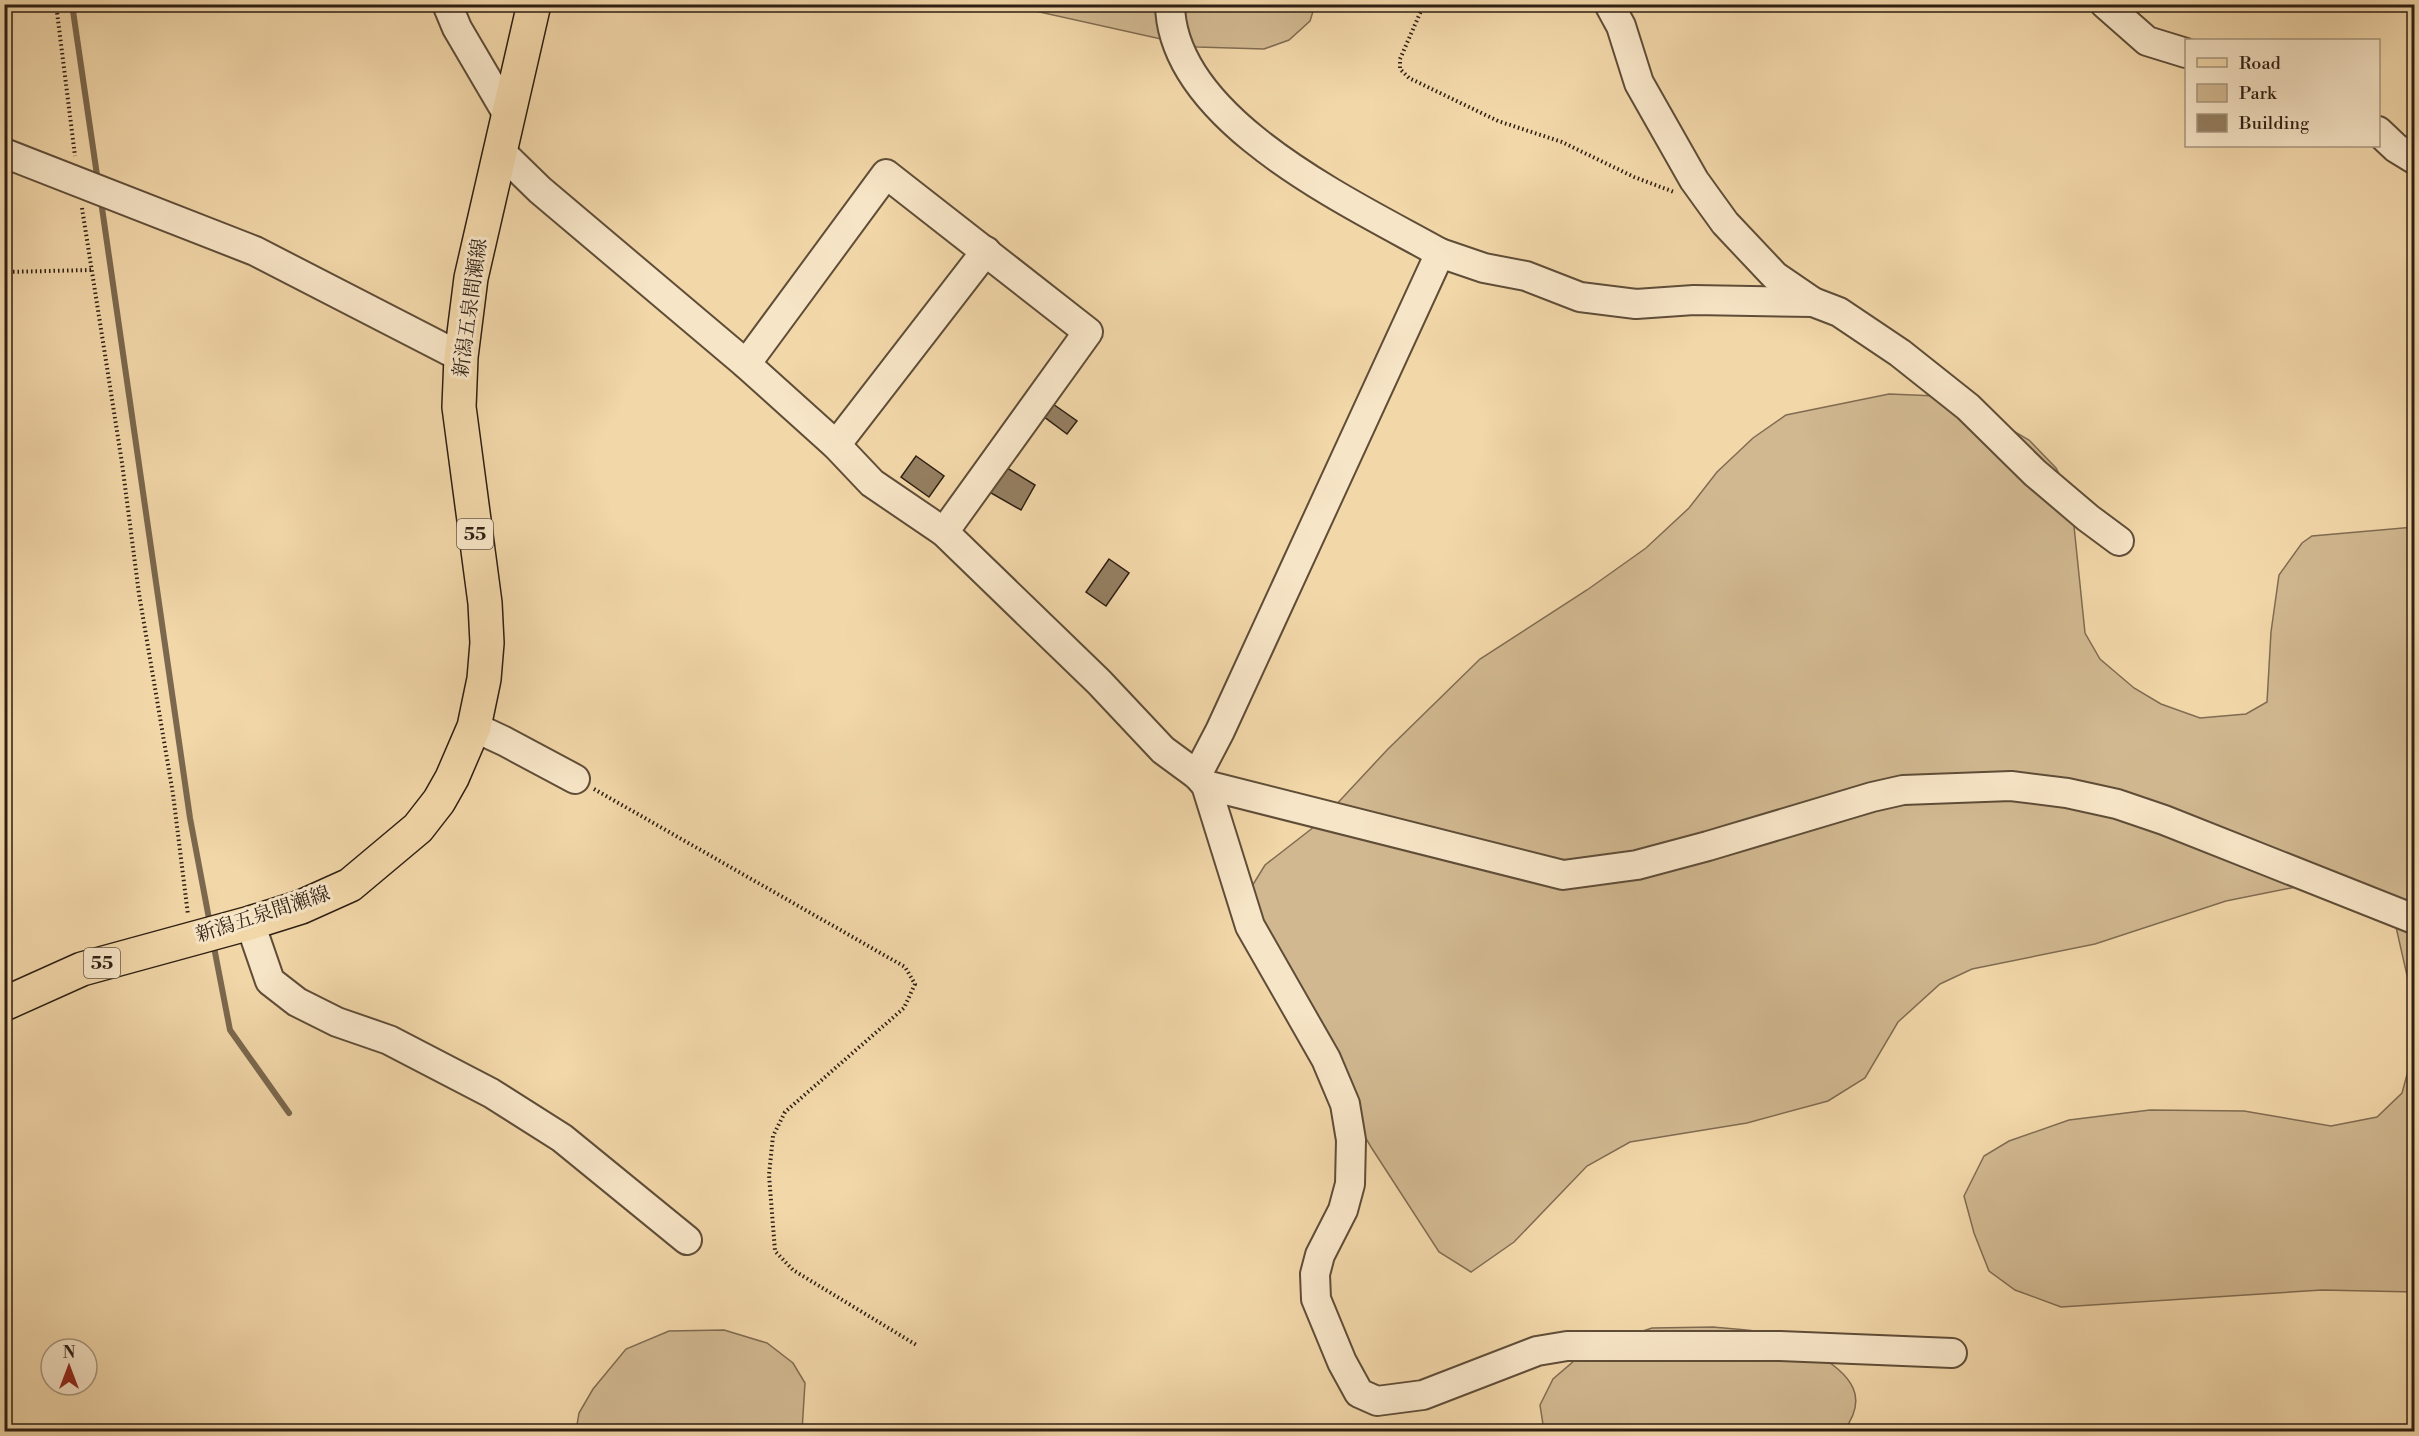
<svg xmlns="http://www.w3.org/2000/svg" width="2419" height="1436" viewBox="0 0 2419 1436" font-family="'Libre Bodoni','Noto Serif JP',serif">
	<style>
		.green { fill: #d1b890; stroke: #806c52; stroke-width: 1.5 }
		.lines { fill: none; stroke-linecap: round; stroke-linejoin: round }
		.stream { stroke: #7b684e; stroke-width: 6 }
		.building { fill: #947f61; stroke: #2e1f13; stroke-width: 1.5 }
		.minor-casing { stroke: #5f4d38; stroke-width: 32 }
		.major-casing { stroke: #2e1f13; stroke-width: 36 }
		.path { stroke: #2e1f13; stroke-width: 4; stroke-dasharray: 1.5 3; stroke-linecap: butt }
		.minor { stroke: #f7e5c7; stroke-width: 28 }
		.major { stroke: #f2d7a9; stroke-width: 33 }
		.labels { text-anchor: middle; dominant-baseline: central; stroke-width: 6; stroke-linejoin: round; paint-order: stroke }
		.shield { fill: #f7e5c7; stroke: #6a5a49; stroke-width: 1.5 }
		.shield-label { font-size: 18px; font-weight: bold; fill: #2e1f13 }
		.street-label { font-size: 20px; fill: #2e1f13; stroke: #f7e5c7 }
	</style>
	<rect width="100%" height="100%" fill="#f2d7a9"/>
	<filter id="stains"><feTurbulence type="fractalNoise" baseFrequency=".00333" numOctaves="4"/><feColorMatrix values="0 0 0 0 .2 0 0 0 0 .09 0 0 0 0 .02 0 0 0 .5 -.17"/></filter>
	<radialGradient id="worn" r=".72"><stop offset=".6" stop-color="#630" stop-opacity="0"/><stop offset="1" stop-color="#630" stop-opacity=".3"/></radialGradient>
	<g class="green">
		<path d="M1008,5H1315L1310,21L1289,40L1264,49L1197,47Z"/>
		<path d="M1889,394L1937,396L1993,419L2029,440L2056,468L2071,497L2085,633L2100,659L2134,688L2161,704L2200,718L2246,714L2267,702L2271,632L2279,575L2302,543L2312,536L2414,527V1292L2322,1290L2061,1307L2015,1290L1989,1271L1974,1233L1964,1196L1984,1156L2009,1141L2069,1120L2150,1110L2244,1111L2331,1126L2377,1117L2402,1093L2413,1053L2409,984L2396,927L2306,885L2226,901L2095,944L1972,969L1940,984L1898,1022L1865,1078L1828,1101L1747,1123L1630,1142L1587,1166L1514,1242L1471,1272L1439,1252L1371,1147L1250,942L1249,891L1265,865L1319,823L1387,750L1480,659L1587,590L1646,548L1689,508L1717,472L1753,438L1786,415Z"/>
		<path d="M1714,1327C1729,1329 1745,1329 1760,1332C1788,1338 1841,1361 1853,1388C1860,1403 1852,1420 1843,1432L1544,1431L1540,1405L1553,1379L1588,1349L1652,1328Z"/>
		<path d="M724,1330L767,1343L793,1363L805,1383L802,1431H576L579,1413L593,1389L626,1349L669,1331Z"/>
	</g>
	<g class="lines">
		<g class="stream">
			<path d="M72,4L98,182"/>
			<path d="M101,201L190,818L210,924"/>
			<path d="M213,942L230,1030L289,1113"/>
		</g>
	</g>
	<g class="building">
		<path d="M1053,404L1077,421L1067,434L1043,416Z"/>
		<path d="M916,456L944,476L929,497L901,477Z"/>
		<path d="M999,463L1035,485L1021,510L984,489Z"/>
		<path d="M1109,559L1129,573L1106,606L1086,592Z"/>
	</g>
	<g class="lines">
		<g class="minor-casing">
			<g id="minor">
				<path d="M447,4L457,28L508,115"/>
				<path d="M1170,4C1171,121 1353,204 1440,253"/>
				<path d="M1609,4L1621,26L1639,83L1694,180L1725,223L1775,276L1813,302L1839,312L1900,353L1968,407L2035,473L2088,518L2119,541"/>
				<path d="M2105,4L2147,41L2186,53"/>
				<path d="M2378,131L2396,148L2414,159"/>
				<path d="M501,152L540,190L746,364L836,445L872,483L944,532L1099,682L1163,750L1197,775L1206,785L1563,875L1637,865L1708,846L1872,797L1903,790L2011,786L2067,793L2117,804L2164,820L2414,919"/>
				<path d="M4,153L255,251L461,357"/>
				<path d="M746,364L886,174L1088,332L944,532"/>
				<path d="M836,445L986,251"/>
				<path d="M474,727L504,741L575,779"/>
				<path d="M1197,775L1220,731L1440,253L1484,268L1526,276L1580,297L1636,304L1694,300L1813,302"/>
				<path d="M1206,785L1250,926L1326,1059L1345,1104L1351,1140L1350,1184L1343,1210L1320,1255L1315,1274L1316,1299L1342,1362L1359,1393L1377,1401L1423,1395L1537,1351L1567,1346H1780L1952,1353"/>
				<path d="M250,923L270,981L297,1002L337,1022L389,1040L491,1093L562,1138L687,1240"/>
			</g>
		</g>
		<g class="major-casing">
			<path id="major" d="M4,1004L82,969L250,923L301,907L350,885L418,828L439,801L452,778L474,727L484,679L487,643L485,603L459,407L461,357L471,278L534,4"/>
		</g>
		<g class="path">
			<path d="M56,4L75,156"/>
			<path d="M1424,4L1400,59V69L1409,78L1498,121L1562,142L1634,177L1674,192"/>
			<path d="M82,208L122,463L139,594L173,794L188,915"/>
			<path d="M4,272L91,270"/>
			<path d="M594,789L905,967L915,984L904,1008L785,1112L773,1136L769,1175L775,1251L793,1270L918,1346"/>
		</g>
		<use href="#minor" class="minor"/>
		<use href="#major" class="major"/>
	</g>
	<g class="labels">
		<g class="shield">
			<rect x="457" y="519" width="36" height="30" rx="4.5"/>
			<rect x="84" y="948" width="36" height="30" rx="4.5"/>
		</g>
		<g class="shield-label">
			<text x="475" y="534">55</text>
			<text x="102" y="963">55</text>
		</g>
		<g class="street-label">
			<text transform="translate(471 308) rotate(-82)">新潟五泉間瀬線</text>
			<text transform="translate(263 915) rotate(-18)">新潟五泉間瀬線</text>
		</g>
	</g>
	<rect width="2419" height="1436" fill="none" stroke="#f2d7a9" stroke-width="24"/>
	<rect x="6" y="6" width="2407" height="1424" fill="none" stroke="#2e1f13" stroke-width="3"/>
	<rect x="12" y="12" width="2395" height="1412" fill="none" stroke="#2e1f13" stroke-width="1.5"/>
	<rect x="2185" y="39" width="195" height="108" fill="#f7e5c7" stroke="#a7967f" stroke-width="1.5"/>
	<rect x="2197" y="58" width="30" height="9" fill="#f2d7a9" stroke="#a7967f" stroke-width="1.5"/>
	<text x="2239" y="69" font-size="18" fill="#2e1f13">Road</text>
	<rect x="2197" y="84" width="30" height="18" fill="#d1b890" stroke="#a7967f" stroke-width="1.5"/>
	<text x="2239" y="99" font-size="18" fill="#2e1f13">Park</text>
	<rect x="2197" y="114" width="30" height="18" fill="#947f61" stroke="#a7967f" stroke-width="1.5"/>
	<text x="2239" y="129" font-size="18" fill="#2e1f13">Building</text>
	<g transform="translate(69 1367)"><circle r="28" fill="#f7e5c7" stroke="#a7967f" stroke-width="1.5"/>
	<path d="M0-4.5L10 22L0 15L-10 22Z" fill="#8f2418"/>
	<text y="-9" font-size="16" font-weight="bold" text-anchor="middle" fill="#2e1f13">N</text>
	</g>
	<rect width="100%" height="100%" filter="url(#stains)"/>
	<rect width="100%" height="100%" fill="url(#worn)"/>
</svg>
